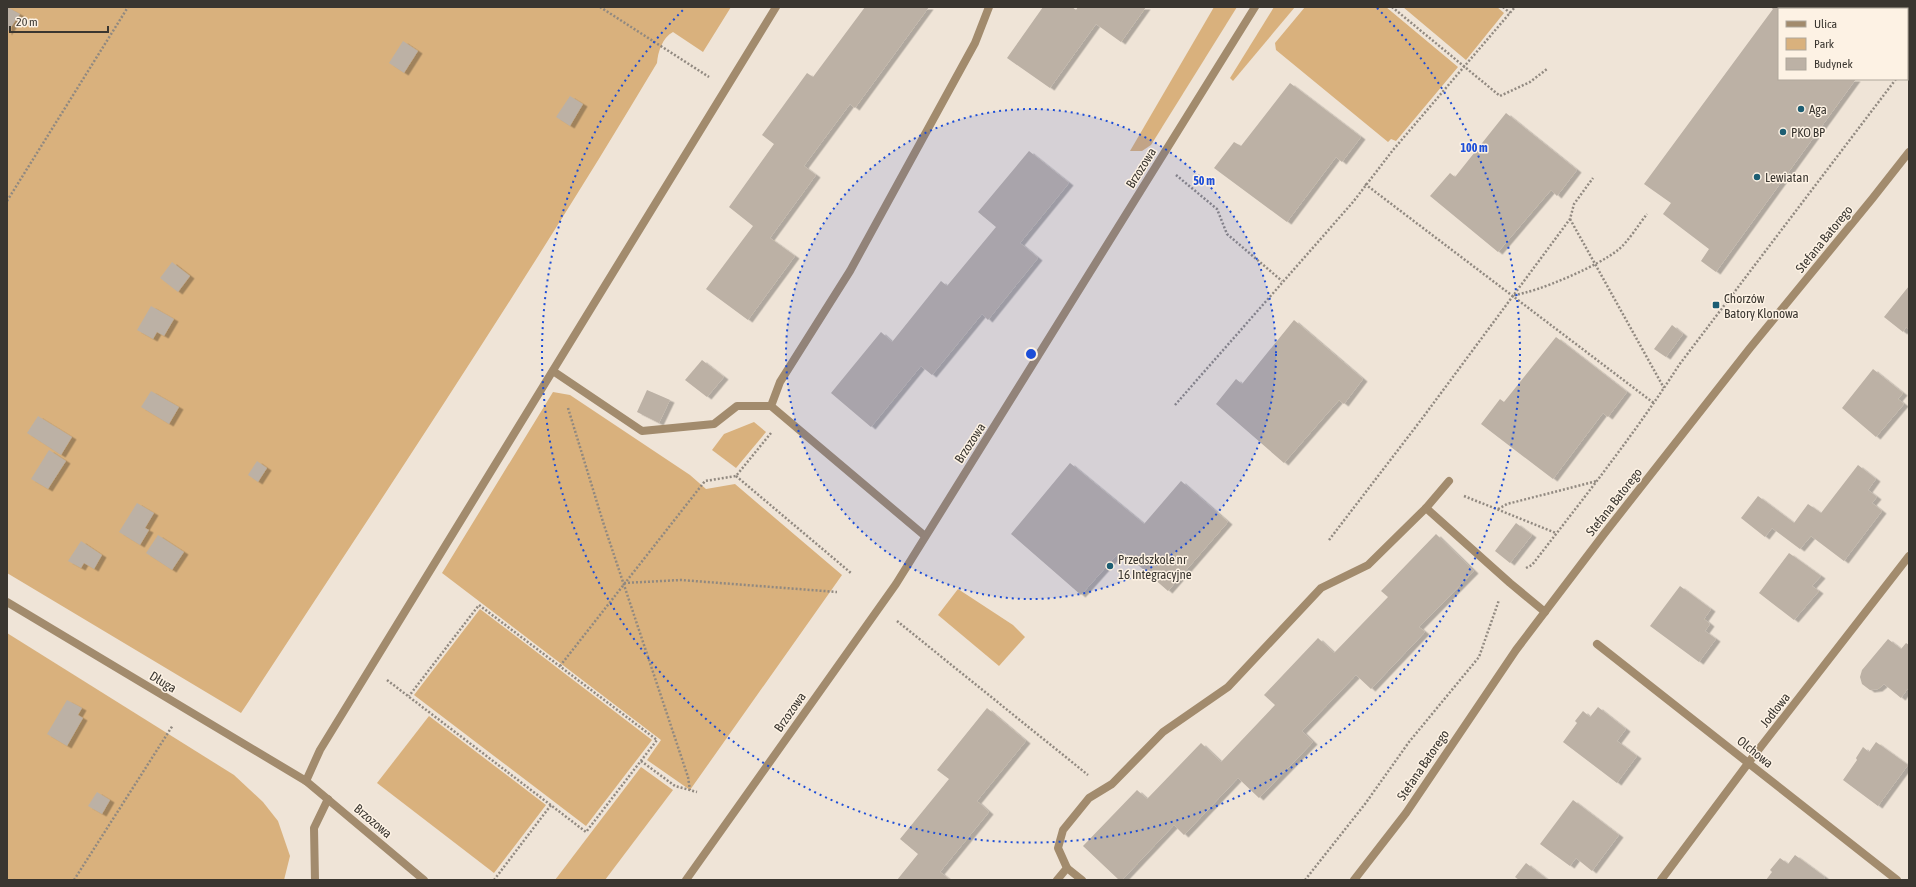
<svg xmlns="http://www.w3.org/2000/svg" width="1916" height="887" viewBox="0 0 1916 887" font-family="'Asap Condensed',sans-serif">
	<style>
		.green { fill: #d9b17d }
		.building { fill: #bcb1a5; filter: url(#shadow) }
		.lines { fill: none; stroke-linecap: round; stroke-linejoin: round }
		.path { stroke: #918980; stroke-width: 2.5; stroke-dasharray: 2 2; stroke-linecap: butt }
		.service { stroke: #a28b6d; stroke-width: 8 }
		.minor { stroke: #a28b6d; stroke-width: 8 }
		.tertiary { stroke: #a28b6d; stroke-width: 8 }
		.ring { fill: none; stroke: #1d4ed8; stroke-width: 2; stroke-dasharray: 2 4 }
		.poi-dot { fill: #1d5e73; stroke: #fdf2e4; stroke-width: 1.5 }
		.labels { text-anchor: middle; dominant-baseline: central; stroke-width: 3; stroke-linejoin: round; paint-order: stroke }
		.poi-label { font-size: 13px; fill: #3a3630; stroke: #fdf2e4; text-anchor: start }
		.street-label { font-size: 13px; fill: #3a3630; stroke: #fdf2e4 }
		.centre { fill: #1d4ed8; stroke: #fdf2e4; stroke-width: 2 }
		.ring-label { font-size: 12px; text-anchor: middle; font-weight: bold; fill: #1d4ed8; stroke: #fdf2e4; stroke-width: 3; stroke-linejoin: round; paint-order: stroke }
	</style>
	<defs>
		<filter id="shadow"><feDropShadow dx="4.5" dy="2.5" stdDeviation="0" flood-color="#0004"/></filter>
	</defs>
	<rect width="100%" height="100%" fill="#efe4d7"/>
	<g class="green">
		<path d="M7,7H731L703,52L673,32C662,38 658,52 657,63C525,284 382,498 241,713L7,573Z"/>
		<path d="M1214,7H1237L1151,145L1142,151H1130Z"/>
		<path d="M1274,7H1295L1233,81L1230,78Z"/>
		<path d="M1305,7H1386L1458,67L1396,141L1391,139L1388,142L1276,50L1275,43Z"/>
		<path d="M1403,7H1497L1504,13L1466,60Z"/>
		<path d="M553,392L570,395L690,475L706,489L735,484L842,575L690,790L647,760L661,740L442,573Z"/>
		<path d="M754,422L766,432L736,468L712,450L724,434Z"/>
		<path d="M958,589L1013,625L1025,637L999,666L938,615Z"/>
		<path d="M480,609L652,740L586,826L414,695Z"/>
		<path d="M7,633L234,775L263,802L278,821L290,856L284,880H7Z"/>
		<path d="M429,716L546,805L494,873L377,783Z"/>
		<path d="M641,767L673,790L605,880H555Z"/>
	</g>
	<g class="building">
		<path d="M7,7L20,14L7,33Z"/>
		<path d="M865,7H929L855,108L850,104L804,166L816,175L770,238L795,256L748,320L706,289L753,226L729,207L774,144L762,135L807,73L813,77Z"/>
		<path d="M1043,7H1072L1076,10L1078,7H1146L1121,42L1096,24L1050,88L1007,58Z"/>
		<path d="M1770,7H1908L1906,9H1779V79H1856L1716,272L1701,261L1709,249L1663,214L1671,203L1644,184L1773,9Z"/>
		<path d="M403,41L418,51L404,73L389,63Z"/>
		<path d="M1290,83L1361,137L1342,162L1336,157L1287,222L1214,168L1234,142L1241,146Z"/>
		<path d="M570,96L583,104L570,126L556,117Z"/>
		<path d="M1506,113L1577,170L1557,196L1551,190L1498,252L1430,196L1450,173L1455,177Z"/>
		<path d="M1029,151L1069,183L1020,243L1038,258L988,320L982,314L932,375L921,366L871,427L831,393L881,332L892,342L941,281L947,286L996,227L978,212Z"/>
		<path d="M172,262L190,276L178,292L160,278Z"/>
		<path d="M1909,286V330L1906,327L1903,332L1884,317Z"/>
		<path d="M151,306L174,319L164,336L157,332L153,339L137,330Z"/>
		<path d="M1294,320L1363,379L1344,404L1339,400L1284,463L1216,404L1236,379L1242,384Z"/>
		<path d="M1672,325L1683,334L1666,357L1654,349Z"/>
		<path d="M1556,337L1627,392L1608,417L1603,413L1553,479L1481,424L1500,399L1504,402Z"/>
		<path d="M702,360L724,377L707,397L685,380Z"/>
		<path d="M1873,369L1903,393L1898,399L1904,404L1876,437L1842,408Z"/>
		<path d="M647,390L670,400L659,423L637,412Z"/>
		<path d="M151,391L179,407L169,424L141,407Z"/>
		<path d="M38,416L72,437L61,455L27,433Z"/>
		<path d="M49,450L66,461L48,489L31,479Z"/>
		<path d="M257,461L267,468L258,482L248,475Z"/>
		<path d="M1070,463L1144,524L1181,481L1228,522L1168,591L1121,550L1081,595L1011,534Z"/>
		<path d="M1858,465L1876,479L1868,490L1877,497L1872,503L1882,511L1844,561L1811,536L1800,549L1772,528L1765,537L1741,518L1758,496L1794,523L1808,504L1821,513Z"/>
		<path d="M137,503L154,513L145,528L149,530L140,545L119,532Z"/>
		<path d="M1516,523L1532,535L1510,563L1495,551Z"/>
		<path d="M1436,534L1474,571L1419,627L1425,632L1371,689L1356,675L1302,731L1313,742L1259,798L1238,778L1184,835L1174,825L1122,880H1119L1083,846L1137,790L1147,799L1201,743L1221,762L1275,705L1264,695L1318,638L1334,653L1388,597L1381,591Z"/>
		<path d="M158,535L184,552L172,570L146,553Z"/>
		<path d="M81,541L102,555L94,569L84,563L81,568L68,561Z"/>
		<path d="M1789,553L1821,576L1812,586L1819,591L1794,620L1759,593Z"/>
		<path d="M1680,586L1711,609L1704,619L1710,624L1705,631L1716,639L1699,662L1650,626Z"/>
		<path d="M1888,639L1901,649L1906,643L1909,645V687L1901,698L1884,684L1878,689L1870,690L1862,684L1860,677L1862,670Z"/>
		<path d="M67,700L82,708L78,715L83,718L67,746L47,734Z"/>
		<path d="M1598,707L1626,729L1617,741L1637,756L1617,783L1563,742L1577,723L1575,721L1583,711L1590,717Z"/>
		<path d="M987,708L1026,741L977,801L989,812L940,872L950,880H897L918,854L900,839L949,779L937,770Z"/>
		<path d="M1876,742L1908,765L1878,806L1843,780L1857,760L1856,758L1863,747L1869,752Z"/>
		<path d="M97,792L110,800L102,814L88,806Z"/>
		<path d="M1573,800L1619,835L1592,871L1576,858L1570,866L1540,844Z"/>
		<path d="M1795,855L1825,877L1823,880H1766L1772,872L1770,870L1780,858L1788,864Z"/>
		<path d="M1526,863L1548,880H1519L1515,877Z"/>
	</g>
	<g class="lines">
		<g class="path">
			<path d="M600,7L709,77"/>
			<path d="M1392,7L1500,96L1530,82L1547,69"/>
			<path d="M1503,7L1510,13"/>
			<path d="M1907,64L1909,62"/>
			<path d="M1176,175L1217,209L1227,234L1282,281"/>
			<path d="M1365,184L1655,404"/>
			<path d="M7,201L128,7"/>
			<path d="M1570,219L1664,388"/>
			<path d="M1514,295C1538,292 1598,266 1618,250C1628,242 1639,224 1647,214"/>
			<path d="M1175,405L1353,202L1393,150L1515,7"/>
			<path d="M568,408L603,522L688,777L690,790"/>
			<path d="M736,476L851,573"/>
			<path d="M1464,496L1556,533"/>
			<path d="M1498,509L1507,504L1597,481"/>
			<path d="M1329,540L1421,420L1570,219L1574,204L1593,178"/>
			<path d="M1526,568L1532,565C1583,499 1634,435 1679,365L1896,79"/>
			<path d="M624,583L681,580L837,592"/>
			<path d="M897,621L1088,775"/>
			<path d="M560,666L705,481L736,476L771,433"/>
			<path d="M387,680L586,832L657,740L479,605L409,696"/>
			<path d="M641,761L675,786L697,792"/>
			<path d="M74,880L173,725"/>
			<path d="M494,880L551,805"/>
			<path d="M1305,880L1365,804L1409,742L1479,657L1499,600"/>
		</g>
		<g class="service">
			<path d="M553,371L642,431L714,424L737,406H771"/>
			<path d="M1426,508L1510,583L1545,612"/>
			<path d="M925,536L771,406L780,382L850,271L975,43L989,7"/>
			<path d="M306,781L320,750L776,7"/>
			<path d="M1067,868L1082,880"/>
			<path d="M315,880L314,828L328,799"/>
			<path d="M1057,880L1067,868L1058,848L1063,830L1089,798L1112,784L1163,732L1228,687L1321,588L1368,565L1426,508L1449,481"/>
		</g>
		<g class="minor">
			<path d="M7,602L306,781L424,880"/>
			<path d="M1597,644L1897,880"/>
			<path d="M686,880L896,584L1255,7"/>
			<path d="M1661,880L1749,762L1909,556"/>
		</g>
		<path class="tertiary" d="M1354,880L1406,813L1516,650L1604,534L1750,348L1872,199L1909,152"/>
	</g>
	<circle cx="1031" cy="354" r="245" fill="#1d4ed8" fill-opacity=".12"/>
	<g class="ring">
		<circle cx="1031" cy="354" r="245"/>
		<path d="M1377 8A489 489 0 1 1 685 8"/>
	</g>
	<g class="poi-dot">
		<circle cx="1801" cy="109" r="4"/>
		<circle cx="1783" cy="132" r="4"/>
		<circle cx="1757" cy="177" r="4"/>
		<rect x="1712" y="301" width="8" height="8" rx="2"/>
		<circle cx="1110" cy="566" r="4"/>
	</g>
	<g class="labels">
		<g class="poi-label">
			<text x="1809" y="109">Aga</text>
			<text x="1791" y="132">PKO BP</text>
			<text x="1765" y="177">Lewiatan</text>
			<text x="1724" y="298">Chorzów<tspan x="1724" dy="15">Batory Klonowa</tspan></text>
			<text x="1118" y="559">Przedszkole nr<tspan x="1118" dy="15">16 Integracyjne</tspan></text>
		</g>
		<g class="street-label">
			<text transform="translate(1141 168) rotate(-58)">Brzozowa</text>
			<text transform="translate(1824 239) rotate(-51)">Stefana Batorego</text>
			<text transform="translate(970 443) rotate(-57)">Brzozowa</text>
			<text transform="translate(1614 502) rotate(-52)">Stefana Batorego</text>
			<text transform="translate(163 682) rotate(31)">Długa</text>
			<text transform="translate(1775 710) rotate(-52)">Jodłowa</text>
			<text transform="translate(790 712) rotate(-55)">Brzozowa</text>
			<text transform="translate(1755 752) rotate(39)">Olchowa</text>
			<text transform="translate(1423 765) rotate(-56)">Stefana Batorego</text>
			<text transform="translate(373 821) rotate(40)">Brzozowa</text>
		</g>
	</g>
	<circle cx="1031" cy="354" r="6" class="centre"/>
	<g class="ring-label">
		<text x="1474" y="152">100 m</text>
		<text x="1204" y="185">50 m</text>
	</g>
	<rect width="1916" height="887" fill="none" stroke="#3a3630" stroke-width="16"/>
	<rect x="1778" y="8" width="130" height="72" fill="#fdf2e4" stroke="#afa79c"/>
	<rect x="1786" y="21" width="20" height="6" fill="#a28b6d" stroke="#afa79c"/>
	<text x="1814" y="28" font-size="12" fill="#3a3630">Ulica</text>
	<rect x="1786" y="38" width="20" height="12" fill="#d9b17d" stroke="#afa79c"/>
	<text x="1814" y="48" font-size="12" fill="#3a3630">Park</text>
	<rect x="1786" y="58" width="20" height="12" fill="#bcb1a5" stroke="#afa79c"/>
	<text x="1814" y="68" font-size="12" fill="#3a3630">Budynek</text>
	<path d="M10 26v6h98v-6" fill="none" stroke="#3a3630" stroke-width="2"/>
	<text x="16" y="26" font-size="12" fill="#3a3630" stroke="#fdf2e4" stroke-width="3" paint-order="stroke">20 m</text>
</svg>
